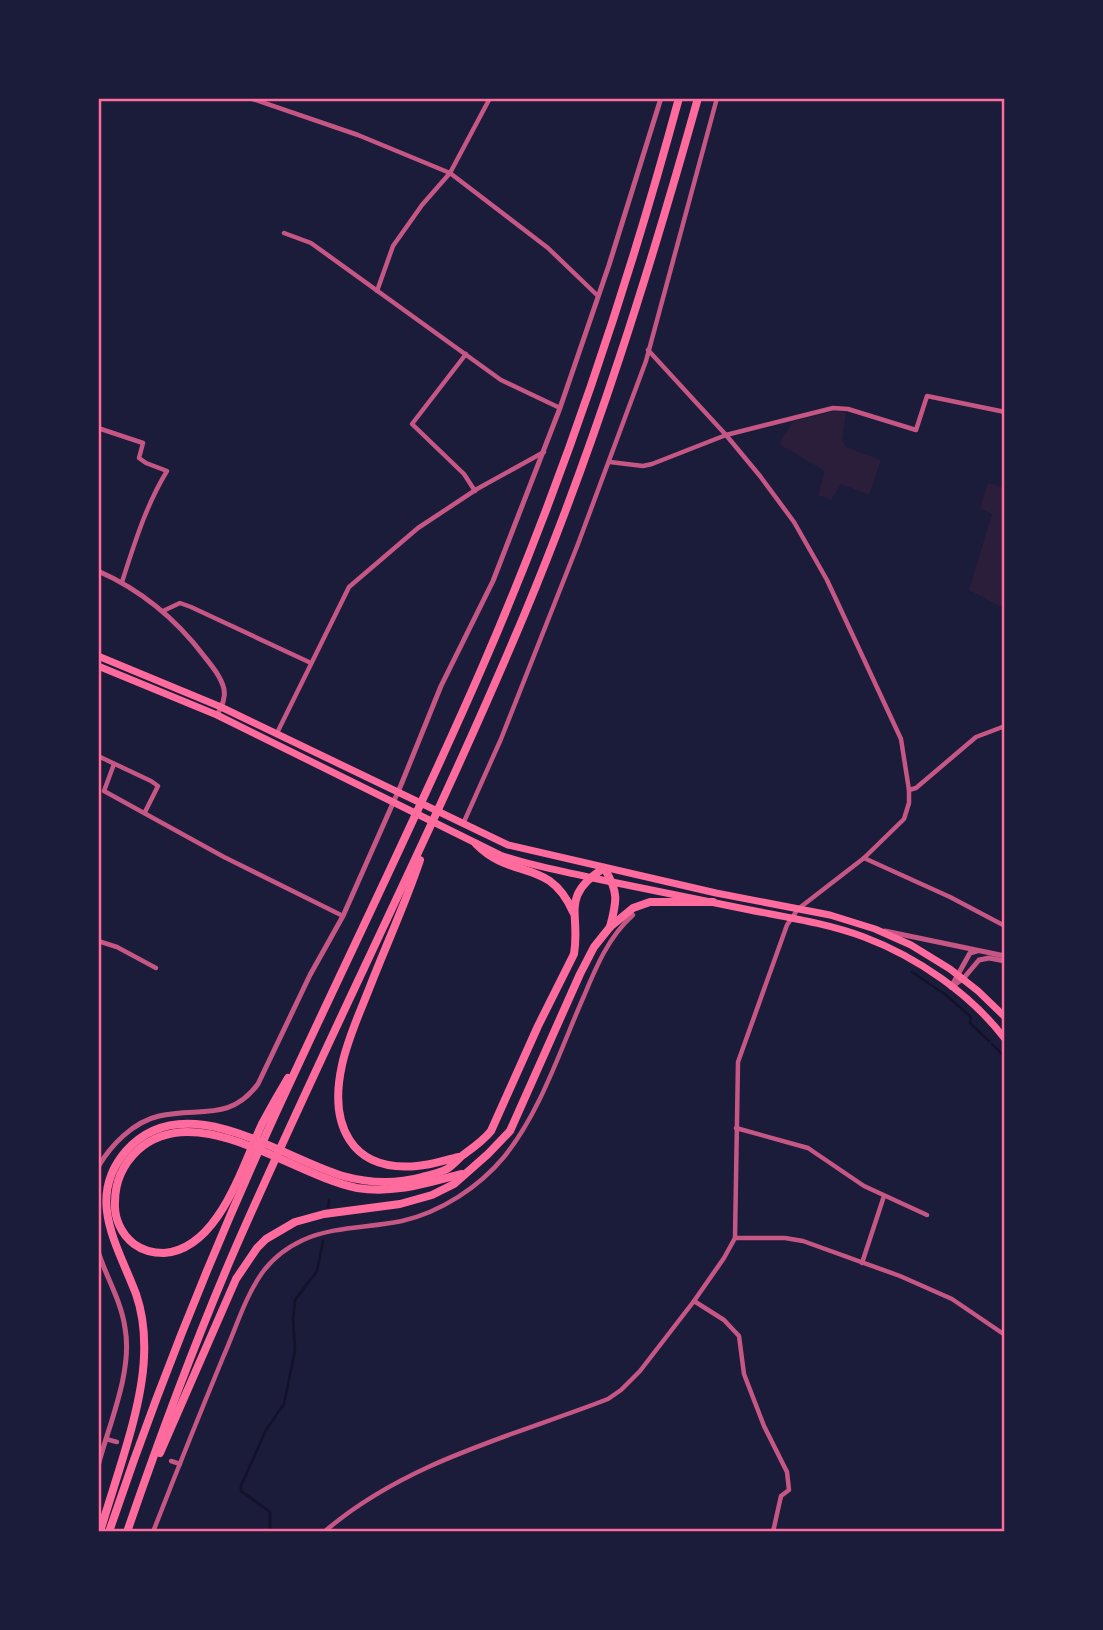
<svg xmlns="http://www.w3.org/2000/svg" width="1103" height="1630" viewBox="0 0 1103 1630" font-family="Overpass,sans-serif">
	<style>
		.green { fill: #2a1e3b }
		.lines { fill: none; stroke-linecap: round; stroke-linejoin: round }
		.stream { stroke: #12122b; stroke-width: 2.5 }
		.minor { stroke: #c65784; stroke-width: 4.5 }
		.tertiary { stroke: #c65784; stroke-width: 5 }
		.trunk { stroke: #ff6b9d; stroke-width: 7 }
		.motorway { stroke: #ff6b9d; stroke-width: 8 }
		.neatline { fill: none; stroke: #ff6b9d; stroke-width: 2.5 }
	</style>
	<rect width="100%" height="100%" fill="#1b1b3a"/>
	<g class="green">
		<path d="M834,411L846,412L842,440L846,447L881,460L869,495L841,484L831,500L818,495L825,471L779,444L793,421Z"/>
		<path d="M988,483L1005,488V609L969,590L992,514L980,508Z"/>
	</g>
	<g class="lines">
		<g class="stream">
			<path d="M912,972L946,995L971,1017L970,1023L989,1041"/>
			<path d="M992,1044L1005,1057"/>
			<path d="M328,1207L329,1200"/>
			<path d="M270,1532V1512L241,1491V1486L266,1430L284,1404L295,1350L293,1319L295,1300L317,1271L323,1241"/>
		</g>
		<g class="minor">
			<path d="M250,98L358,135L450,173L548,248L598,296"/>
			<path d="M902,98H906"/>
			<path d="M284,233L311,243L501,380L560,408"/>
			<path d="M377,291L393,246L422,205L450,173L490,98"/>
			<path d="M466,354L412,424L464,474L475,491"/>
			<path d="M98,428L143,443L139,458L146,463L167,471C146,505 134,545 122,582"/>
			<path d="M610,462L643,466L652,464L726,435L833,408L848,409L916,430L927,396L1005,412"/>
			<path d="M163,611L180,603L191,607L311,663"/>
			<path d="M277,733L349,587L418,528L477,489L544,452"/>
			<path d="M98,756L151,781L158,786L145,812"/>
			<path d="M114,764L104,791L224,857L343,916"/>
			<path d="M909,790L916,788L976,737L1005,726"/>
			<path d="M463,824L501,739L578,544L646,361L717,98"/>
			<path d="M864,858L950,897L1005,926"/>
			<path d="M98,941L117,947L156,968"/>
			<path d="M736,1128L808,1148L864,1186L927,1215"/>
			<path d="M735,1238H785L803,1241L900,1276L952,1299L1005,1335"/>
			<path d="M862,1263L884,1196"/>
			<path d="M694,1301L724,1320L739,1336L744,1374L764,1426L787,1472L789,1490L781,1496L773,1532"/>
			<path d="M106,1439L117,1442"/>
			<path d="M171,1461L180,1464"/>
			<path d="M153,1532C176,1473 200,1413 224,1355C236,1328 245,1297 262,1273C272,1259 288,1247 303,1240C334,1226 369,1228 402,1221C441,1212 479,1187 504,1157C541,1111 560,1050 584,996C596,967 609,936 633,915"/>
			<path d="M324,1532C405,1462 510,1437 608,1399L621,1390L640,1371L694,1301L724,1258L735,1238L738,1062L787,925L798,909L864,858L904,819L909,803V790L901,739L827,580L794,522L760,476L726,435L648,350"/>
		</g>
		<g class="tertiary">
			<path d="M98,571C141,590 176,619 204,656C212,666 221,677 224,689C226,699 221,707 217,715"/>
			<path d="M885,931L1005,956"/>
			<path d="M951,987L963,979L979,960L989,958L1005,961"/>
			<path d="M951,987L970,953L977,951"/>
			<path d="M98,1167C111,1145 133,1122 159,1116C199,1107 230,1122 258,1084L310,975L343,916L401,785L441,686L493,581L560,408L609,265L661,98"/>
			<path d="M98,1251C106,1277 121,1300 125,1328C133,1371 109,1424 98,1466"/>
		</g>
		<g class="trunk">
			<path d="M98,656L221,707L508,845L716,893L830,915L875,929L911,945L950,969L978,991L1005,1017"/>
			<path d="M98,666L217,715L500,855C528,865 558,870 588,877C640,888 692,898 745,909C785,917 826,923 864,937C917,957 971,994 1005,1039"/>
		</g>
		<g class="motorway">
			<path d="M476,844C512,881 549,857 573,912"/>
			<path d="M420,860C406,902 387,943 371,984C361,1010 348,1037 342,1065C329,1124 350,1172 417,1166C432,1165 445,1160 459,1157"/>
			<path d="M288,1078C279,1093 270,1109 262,1124C242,1166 219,1249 164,1253C153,1253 142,1250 134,1244C121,1234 114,1218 115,1202C115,1182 123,1164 138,1150C197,1097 294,1176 357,1188C395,1194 426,1183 462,1174"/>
			<path d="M160,1453L236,1279L257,1248L266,1239L295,1222L324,1214L400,1204L432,1195L454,1184L488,1154L510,1131L580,974L594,947L610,927L633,908L650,902H713"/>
			<path d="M100,1532C115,1480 142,1410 144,1357C145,1336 143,1314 136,1294C118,1246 85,1198 126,1151C184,1085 280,1157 343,1176C368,1183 396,1184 422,1177C430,1175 439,1173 447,1169C453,1165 458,1159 463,1155C474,1147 483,1141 491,1131L538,1026L574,954C581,913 559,897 604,868C619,892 617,901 610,927"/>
			<path d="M109,1532C155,1395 209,1260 269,1128C339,975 414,824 481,670C562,484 626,293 679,98"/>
			<path d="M127,1532C159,1439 193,1347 232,1256C326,1040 434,830 525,613C595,445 649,273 698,98"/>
		</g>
	</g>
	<rect width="1103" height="1630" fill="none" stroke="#1b1b3a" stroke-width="200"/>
	<rect x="100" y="100" width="903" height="1430" class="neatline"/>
</svg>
